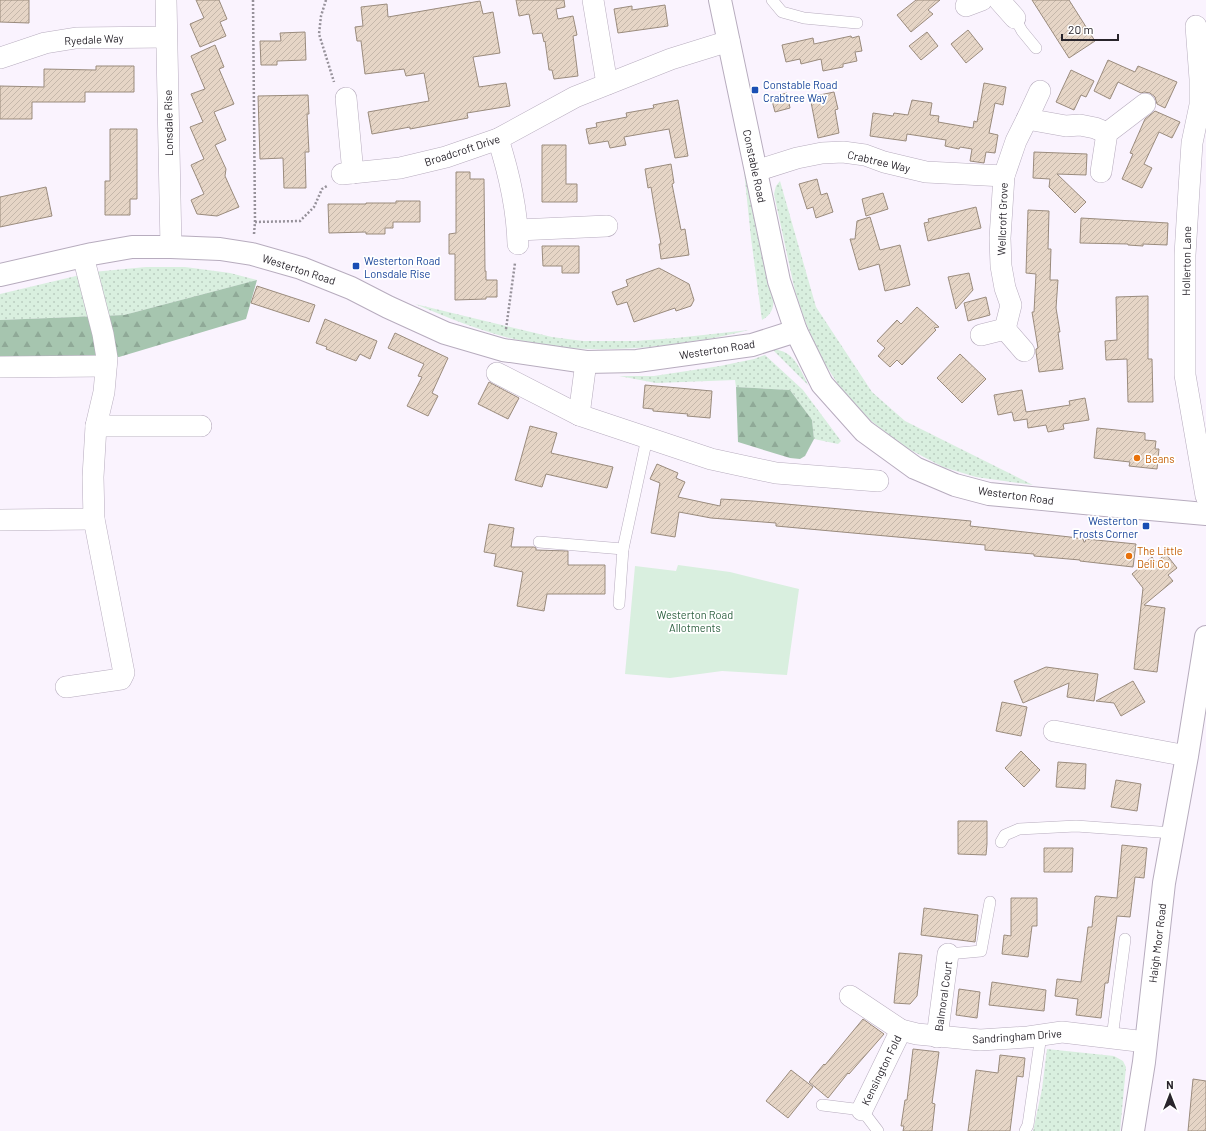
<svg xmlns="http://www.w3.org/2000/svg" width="1206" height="1131" viewBox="0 0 1206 1131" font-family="Barlow,sans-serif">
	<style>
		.grass { fill: url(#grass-dots) }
		.forest { fill: url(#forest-firs) }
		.garden { fill: #d9efdf }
		.building { fill: url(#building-hatch); stroke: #9a8b7d }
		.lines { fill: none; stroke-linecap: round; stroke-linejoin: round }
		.service-casing { stroke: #b7acbe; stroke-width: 12 }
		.minor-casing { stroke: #b7acbe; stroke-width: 22 }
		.tertiary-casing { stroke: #b7acbe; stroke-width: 24 }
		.path { stroke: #96919a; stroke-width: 2.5; stroke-dasharray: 2 2; stroke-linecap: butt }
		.service { stroke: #fff; stroke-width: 11 }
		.minor { stroke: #fff; stroke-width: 21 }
		.tertiary { stroke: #fff; stroke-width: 22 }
		.transit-dot { fill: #1a4fb4; stroke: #fff; stroke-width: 1.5 }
		.food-dot { fill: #e8710a; stroke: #fff; stroke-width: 1.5 }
		.labels { text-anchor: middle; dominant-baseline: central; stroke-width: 3.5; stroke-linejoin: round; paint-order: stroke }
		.street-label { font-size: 11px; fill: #28242b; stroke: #fff }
		.transit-label { font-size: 11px; fill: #164399; stroke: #fff; text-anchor: start }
		.food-label { font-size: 11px; fill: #c56008; stroke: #fff; text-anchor: start }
		.park-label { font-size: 11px; fill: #2f6242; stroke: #fff }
	</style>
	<defs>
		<pattern id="grass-dots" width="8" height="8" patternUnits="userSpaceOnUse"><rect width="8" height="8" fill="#d9efdf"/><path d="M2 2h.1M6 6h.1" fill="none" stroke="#bacdc0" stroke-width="1.8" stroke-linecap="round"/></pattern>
		<pattern id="forest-firs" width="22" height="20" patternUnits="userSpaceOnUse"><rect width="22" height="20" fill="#a6c5af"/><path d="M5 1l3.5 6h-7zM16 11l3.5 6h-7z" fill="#8fa997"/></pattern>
		<pattern id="building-hatch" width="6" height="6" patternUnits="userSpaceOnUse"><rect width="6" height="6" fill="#e6d5c6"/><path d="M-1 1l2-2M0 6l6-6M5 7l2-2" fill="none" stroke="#c5b7aa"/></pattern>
	</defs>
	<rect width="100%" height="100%" fill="#faf3fe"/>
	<g class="grass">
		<path d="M743,161L773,290C774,303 775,313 762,320L751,238Z"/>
		<path d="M780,181L816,307L872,392L905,421L1033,485L976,477L943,467L903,446L870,420L843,392L820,356L805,321L795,291L774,194L776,186Z"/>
		<path d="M146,267H185L230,273L257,280L124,315L0,320V294L93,272Z"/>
		<path d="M415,304L552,337L583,341H635L676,338L749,330C731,334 713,339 695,341C648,349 598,352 550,346C503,340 458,322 415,304Z"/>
		<path d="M772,349C795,351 799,368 809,386Z"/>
		<path d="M765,355L803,390L841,441L838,444L814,439L812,420L790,390L736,387L735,380L656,383L619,376H654L720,366L754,359Z"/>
		<path d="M1047,1049L1114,1056L1123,1061L1126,1067L1120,1131H1033L1042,1089Z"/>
	</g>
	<g class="forest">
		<path d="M257,280L246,319L119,357L0,358V320L124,315Z"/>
		<path d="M736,387L790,390L812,420L814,439L805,456L800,459L790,458L738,442Z"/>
	</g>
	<path class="garden" d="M678,565L730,572L799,589L787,675L722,671L670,678L625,674L635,566L676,571Z"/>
	<g class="building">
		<path d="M0,0H29V23L0,22Z"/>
		<path d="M196,0H219L227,19L220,22L226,36L200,47L190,24L204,18Z"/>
		<path d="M516,0H564L565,7L556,9L558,19L573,16L577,35L573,36L578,76L554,79L552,70H549L545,41L544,42L542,33L533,34L529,14L519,16Z"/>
		<path d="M916,0H940L928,10L933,14L911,32L897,15Z"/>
		<path d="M1032,0H1069L1095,41L1069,58Z"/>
		<path d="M480,1L483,14L493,12L500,53L473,57L479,87L506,83L510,106L467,113L468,118L410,129V127L372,134L368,112L429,101L424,73L406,76L404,69L365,74L361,41H357L355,27L363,26L361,7L387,4L388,17Z"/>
		<path d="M665,5L668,26L618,33L614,9L632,6V10Z"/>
		<path d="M968,30L983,49L966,63L951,44Z"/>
		<path d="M305,32L306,60L277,61V65H261L260,41H281L280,33Z"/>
		<path d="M927,32L938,46L921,60L909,46Z"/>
		<path d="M851,36L852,38L859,36L862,51L855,52L857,61L843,64V67L823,71L821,59L801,64L800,59L786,62L782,45L813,38L814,44Z"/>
		<path d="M215,45L224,67L219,69L234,104L214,112L226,140L215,145L226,169L225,176L239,207L217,216L197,214L191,200L204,194L191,165L204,159L190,127L203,122L191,94L205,89L191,56Z"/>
		<path d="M1108,60L1135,72L1138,66L1177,82L1165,108L1157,104L1155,97L1150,93L1144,92L1141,93L1118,82L1110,99L1094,91Z"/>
		<path d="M96,66H134V92H85V102H32V119H0V86L44,87V69L96,70Z"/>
		<path d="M1071,70L1094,81L1086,97L1081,95L1074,110L1056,102Z"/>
		<path d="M984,83L1006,87L1003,105L995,103L989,133L998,135L995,153L986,152L984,163L970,161L972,149L960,147L959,149L945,146L946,140L907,134L906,141L870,136L873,113L893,116L894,113L908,115L912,100L932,103L930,115L939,116L938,122L973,128L974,121L977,122Z"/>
		<path d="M834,92L838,109L835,110L839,133L818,138L810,97Z"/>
		<path d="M787,93L790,108L775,112L771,97Z"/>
		<path d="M308,95L309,114H307L309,152H305L306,188H284L283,158L260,159L258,96Z"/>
		<path d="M678,100L688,156L675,158L669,129L624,137L626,145L610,148L608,141L589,144L586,129L597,127L596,123L627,117L626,113L654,108L653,105Z"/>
		<path d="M1155,111L1180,122L1172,138L1159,132L1144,164L1152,168L1142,188L1122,179L1133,154L1130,153L1145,119Z"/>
		<path d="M110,129H137V199H130V215H105V181H110Z"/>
		<path d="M542,145H566V184H577V202H542Z"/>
		<path d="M1034,152L1087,154L1086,175L1057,174L1086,202L1075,213L1049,187L1050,179L1033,178Z"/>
		<path d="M671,164L674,183L672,184L681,230L685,229L689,255L661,259L659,244H661L655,211L651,187L648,188L645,169Z"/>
		<path d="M456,172H470V179H484L485,271H486V280H497V297H486V299L455,300V254H449V234L456,233Z"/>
		<path d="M817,179L821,195L827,193L833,212L816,218L813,207L807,209L799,184Z"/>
		<path d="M46,187L52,216L0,227V197Z"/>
		<path d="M883,193L888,209L866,216L862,199Z"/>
		<path d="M396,201H420V222H393V228H385V234H366V232L329,233L328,204H366V203H396Z"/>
		<path d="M976,207L981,228L928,241L924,223L929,222L928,219Z"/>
		<path d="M1028,210L1049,211L1048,249H1051L1050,280H1058L1056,308L1060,332H1058L1063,369L1039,372L1036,352V349L1038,348L1032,312H1034L1036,274L1026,273Z"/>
		<path d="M870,217L880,250L900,245L910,285L885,291L879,264L859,270L850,239H855L857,221Z"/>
		<path d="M1081,218L1168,223L1167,245L1143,244V246L1128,245V244L1080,243Z"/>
		<path d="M542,246H579V273H562V266H543Z"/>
		<path d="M659,268L689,284L694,300L691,306L676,311L675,308L634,322L627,302L617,305L612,292L628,286L626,280Z"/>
		<path d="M969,273L973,290L956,309L948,277Z"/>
		<path d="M257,286L315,305L309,322L251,303Z"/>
		<path d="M1148,296V359H1152L1153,402H1128L1127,359L1106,360L1105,341L1117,340L1116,297Z"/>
		<path d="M986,297L990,315L968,321L964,303Z"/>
		<path d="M917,307L939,327L934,328L936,330L902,365L897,360L890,367L878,356L885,348L877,341L897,320L901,324Z"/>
		<path d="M325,319L377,341L370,359L360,354L356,361L326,349L327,347L316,343Z"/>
		<path d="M395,333L448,358L432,393L438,396L428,416L407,406L422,377L418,376L424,364L388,348Z"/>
		<path d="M960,354L986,379L962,403L937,378Z"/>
		<path d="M489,382L519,398L508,419L478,404Z"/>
		<path d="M645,385L712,391L710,418L687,416L688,414L653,411V409L643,408Z"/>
		<path d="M1022,390L1026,412L1070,405L1069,401L1085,398L1089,420L1063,424L1064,429L1048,432L1046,425L1028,428L1027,419L1014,421L1012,412L998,415L994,395Z"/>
		<path d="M530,426L557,433L551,453L613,467L607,488L546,474L542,487L515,480Z"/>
		<path d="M1097,428L1145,433V440L1156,441L1155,449H1159L1157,469L1129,466L1130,462L1094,458Z"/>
		<path d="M657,464L678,473L676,478L685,482L678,497L720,506L721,499L753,501L971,521L970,526L1070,537L1083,539L1084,542H1085L1086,539L1136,544L1133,567L1080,561V560L1034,556V554L985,550V545L776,526V523L711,518L679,512L675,537L651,533L660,483L650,479Z"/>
		<path d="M489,524L514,528L511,547H534L536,548V550L568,551V565H605V594H547L544,611L517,606L523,572L494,566L496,554L484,552Z"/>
		<path d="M1166,554L1177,568L1168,575L1173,581L1144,605L1165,608L1157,672L1134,669L1143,588L1132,574L1152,557L1156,562Z"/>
		<path d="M1046,667L1098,674L1094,701L1067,697L1069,683L1023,703L1014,681Z"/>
		<path d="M1133,681L1145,702L1121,716L1114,703L1096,701Z"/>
		<path d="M1002,702L1027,707L1021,736L996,731Z"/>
		<path d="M1021,751L1040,770L1024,787L1005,768Z"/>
		<path d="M1058,762L1086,764L1085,789L1056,787Z"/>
		<path d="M1116,780L1141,784L1137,811L1111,807Z"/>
		<path d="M958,821H987V844L986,855L958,854Z"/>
		<path d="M1122,845L1147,848L1144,878L1135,877L1130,917L1117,916L1108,983H1105L1101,1018L1076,1015L1078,999L1055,996L1057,979L1081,982L1088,927H1092L1095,897L1096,896L1117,898Z"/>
		<path d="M1044,848H1073L1072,872H1044Z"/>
		<path d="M1011,898H1037V926H1032L1028,957L1002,954L1004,935L1011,936Z"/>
		<path d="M924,908L978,915L975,942L921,935Z"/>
		<path d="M899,953L922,955L917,996L910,1004L894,1003Z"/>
		<path d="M992,982L1046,990L1044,1011L989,1005Z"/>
		<path d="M959,989L980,992L977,1018L956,1015Z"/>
		<path d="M863,1019L884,1034L849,1074L848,1073L828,1098L809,1082L824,1064L825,1065Z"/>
		<path d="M913,1049L939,1052L932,1103L935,1104L932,1131H903L904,1126H901L905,1100H907Z"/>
		<path d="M1000,1055L1025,1058L1023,1077L1017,1076L1010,1131H968L976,1070L998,1073Z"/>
		<path d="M791,1070L813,1087L788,1118L766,1101Z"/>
		<path d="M1193,1079L1206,1081V1131H1188Z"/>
	</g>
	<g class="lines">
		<g class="service-casing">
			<g id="service">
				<path d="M772,0L782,12L804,18L857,23"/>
				<path d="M1015,18L1022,31L1036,48"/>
				<path d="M539,542L623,549"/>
				<path d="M619,604L623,549L647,438"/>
				<path d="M1001,842L1005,835L1019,829L1076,826L1173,833"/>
				<path d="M948,954L981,951L990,902"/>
				<path d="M1112,1038L1125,939"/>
				<path d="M822,1105L862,1110L878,1131"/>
				<path d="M1025,1131L1028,1125L1041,1035"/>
			</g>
		</g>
		<g class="minor-casing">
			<g id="minor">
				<path d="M166,0L171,247"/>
				<path d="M593,0L607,84"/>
				<path d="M999,0L1015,18"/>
				<path d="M966,6L982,0"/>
				<path d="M1196,26L1200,79V105L1192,143L1189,189L1185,255V375L1206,496"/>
				<path d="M0,58L45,43L76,38L166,37"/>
				<path d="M346,98L353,173"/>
				<path d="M1027,119L1066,126L1080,125L1095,128L1107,133"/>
				<path d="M498,139C509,173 517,208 518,244"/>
				<path d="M756,171L797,158L822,153L843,152L865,155L884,162L926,172L1004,176"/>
				<path d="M1101,172L1107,133L1145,104"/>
				<path d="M342,174L400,168L446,157L498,139L575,97L671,59L729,41"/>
				<path d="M518,230L607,226"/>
				<path d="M1005,329L1011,305L1005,288L1001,266L1000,238L1004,176L1016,141L1027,119L1040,91"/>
				<path d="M981,335L1005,329L1024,351"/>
				<path d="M0,367L106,366"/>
				<path d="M497,373L579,415L711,459L776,473L878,481"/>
				<path d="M579,415L586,362"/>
				<path d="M96,426H201"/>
				<path d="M0,520L94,519"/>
				<path d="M66,687L121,679L124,673L94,519L93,477L96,426L104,392L107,358L103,334L83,256"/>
				<path d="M1054,731L1187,756"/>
				<path d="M850,996L901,1030L917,1034L980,1040L1028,1037L1062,1032L1146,1042"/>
				<path d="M937,1037L948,954"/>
				<path d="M862,1110L901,1030"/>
			</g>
		</g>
		<g class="tertiary-casing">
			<g id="tertiary">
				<path d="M720,0L779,281L796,331L822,384L864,431L915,468L955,485L989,494L1105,505L1206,514"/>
				<path d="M0,275L92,254L132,247H171L220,249L252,254L301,268L351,288L388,307L445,333L503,350L586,362L637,361L752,345L796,331"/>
				<path d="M1133,1131L1144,1062L1164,883L1187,756L1206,637"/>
			</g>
		</g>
		<g class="path">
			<path d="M253,0L255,222"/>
			<path d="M326,0L321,16L319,34L334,82"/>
			<path d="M254,234L255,222L300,221L314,207L322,189L327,186"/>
			<path d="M506,329L515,263"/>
		</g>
		<use href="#service" class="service"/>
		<use href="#minor" class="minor"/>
		<use href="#tertiary" class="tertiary"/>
	</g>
	<g class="transit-dot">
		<rect x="751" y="86" width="8" height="8" rx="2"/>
		<rect x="352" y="262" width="8" height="8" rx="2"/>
		<rect x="1142" y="522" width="8" height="8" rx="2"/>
	</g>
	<g class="food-dot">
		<circle cx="1137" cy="458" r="4"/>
		<circle cx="1129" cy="556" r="4"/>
	</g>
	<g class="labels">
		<g class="street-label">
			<text transform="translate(94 39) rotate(-3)">Ryedale Way</text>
			<text transform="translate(168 123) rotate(-91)">Lonsdale Rise</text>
			<text transform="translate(462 150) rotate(-18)">Broadcroft Drive</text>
			<text transform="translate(879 161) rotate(13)">Crabtree Way</text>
			<text transform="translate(755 166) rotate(78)">Constable Road</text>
			<text transform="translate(1002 219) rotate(-88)">Wellcroft Grove</text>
			<text transform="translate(1186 261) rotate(-89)">Hollerton Lane</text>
			<text transform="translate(299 269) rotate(18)">Westerton Road</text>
			<text transform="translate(717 349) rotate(-9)">Westerton Road</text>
			<text transform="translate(1016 495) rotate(8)">Westerton Road</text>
			<text transform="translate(1157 943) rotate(-83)">Haigh Moor Road</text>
			<text transform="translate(943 996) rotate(-82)">Balmoral Court</text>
			<text transform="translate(1017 1036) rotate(-4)">Sandringham Drive</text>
			<text transform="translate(881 1070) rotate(-64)">Kensington Fold</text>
		</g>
		<g class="transit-label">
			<text x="763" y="84">Constable Road<tspan x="763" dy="13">Crabtree Way</tspan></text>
			<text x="364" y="260">Westerton Road<tspan x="364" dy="13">Lonsdale Rise</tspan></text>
			<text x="1138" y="520" text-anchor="end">Westerton<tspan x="1138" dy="13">Frosts Corner</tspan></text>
		</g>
		<g class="food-label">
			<text x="1145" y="458">Beans</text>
			<text x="1137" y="550">The Little<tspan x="1137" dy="13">Deli Co</tspan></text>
		</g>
		<g class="park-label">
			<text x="695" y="614">Westerton Road<tspan x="695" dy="13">Allotments</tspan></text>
		</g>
	</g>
	<g transform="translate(1170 1095)" stroke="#ffffff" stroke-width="3" paint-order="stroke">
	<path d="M0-3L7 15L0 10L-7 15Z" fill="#28242b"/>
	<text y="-6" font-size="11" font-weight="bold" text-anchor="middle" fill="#28242b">N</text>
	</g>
	<path d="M1062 34v6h56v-6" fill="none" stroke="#28242b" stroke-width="2"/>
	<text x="1068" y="34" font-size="12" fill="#28242b" stroke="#ffffff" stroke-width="3" paint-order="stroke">20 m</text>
</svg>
